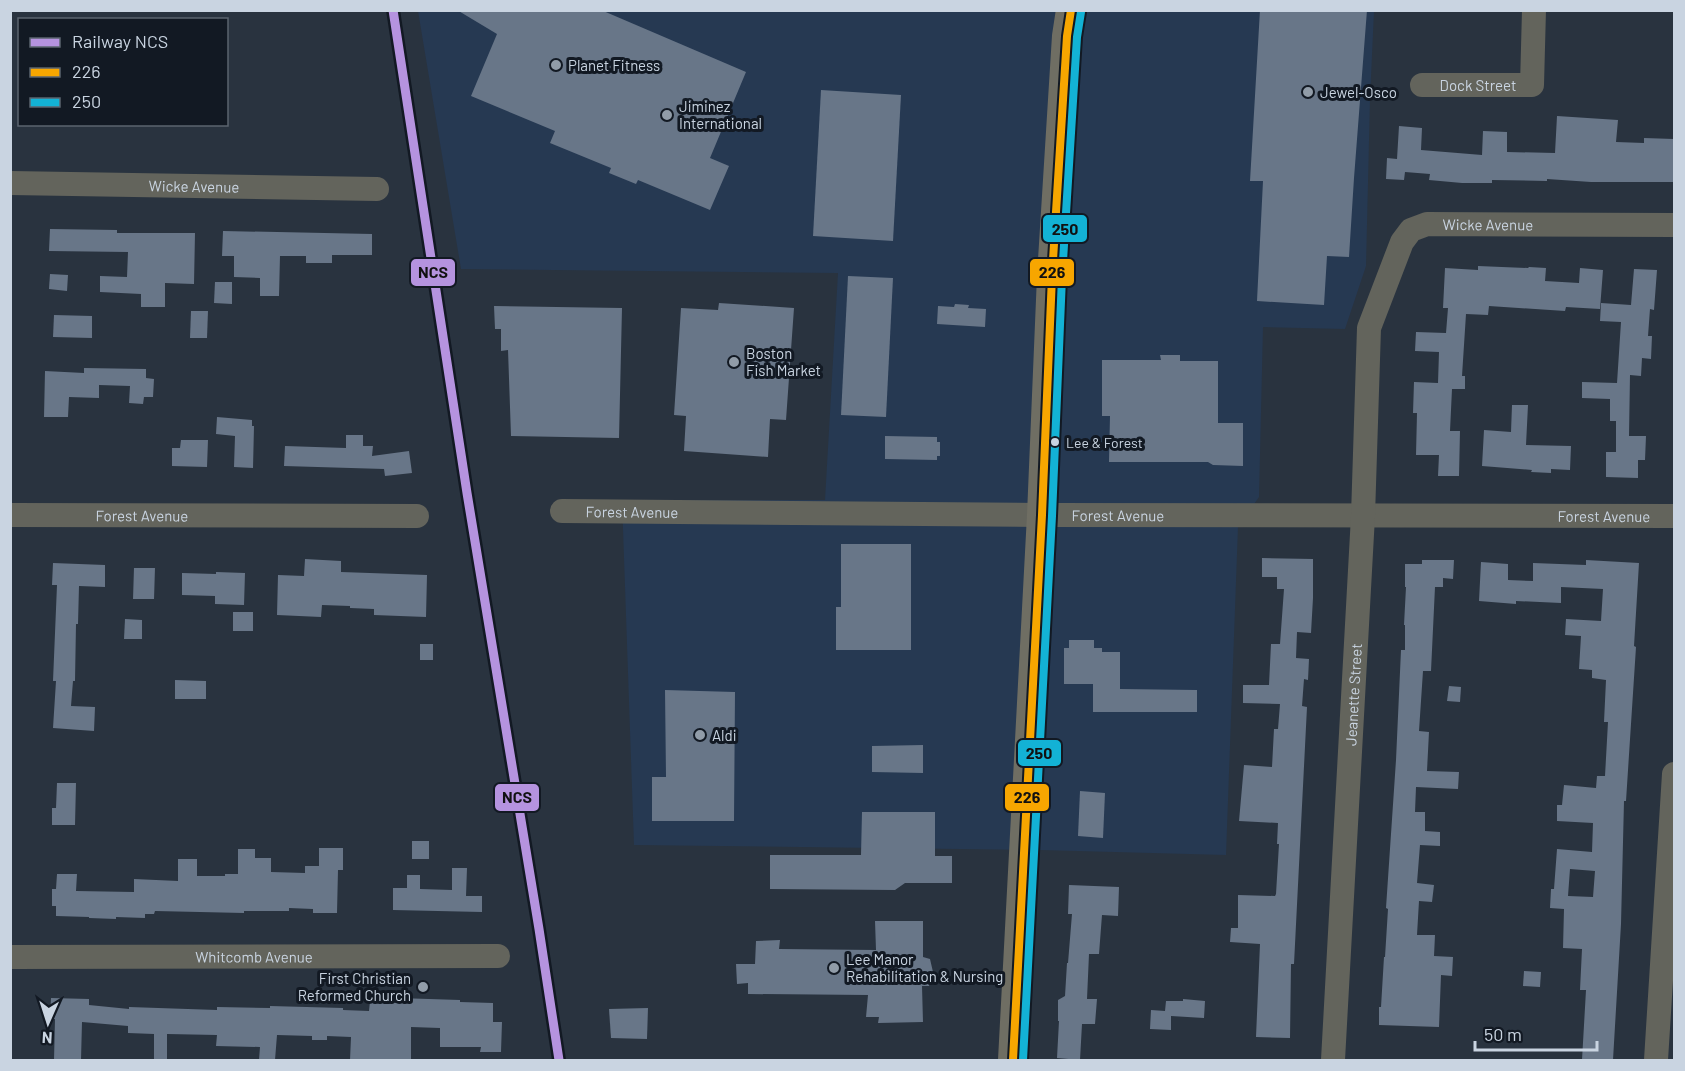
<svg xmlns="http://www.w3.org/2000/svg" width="1685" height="1071" viewBox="0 0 1685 1071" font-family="Barlow,sans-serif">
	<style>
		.built { fill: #263952 }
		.building { fill: #687688; fill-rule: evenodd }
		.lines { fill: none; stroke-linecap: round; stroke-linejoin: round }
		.minor { stroke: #63645c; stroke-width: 24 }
		.major { stroke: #6f6e63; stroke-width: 30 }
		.bus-1-casing { stroke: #121923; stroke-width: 12 }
		.bus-2-casing { stroke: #121923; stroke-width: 12 }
		.bus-1 { stroke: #f7a600; stroke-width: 8 }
		.bus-2 { stroke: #13b2d5; stroke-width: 8 }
		.rail-1-casing { stroke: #121923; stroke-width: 14 }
		.rail-1 { stroke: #b593df; stroke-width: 9 }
		.poi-dot { fill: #919ca8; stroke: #121923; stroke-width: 2 }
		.bus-dot { fill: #c9d4e1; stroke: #121923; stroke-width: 2 }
		.labels { text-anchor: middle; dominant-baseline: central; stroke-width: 6; stroke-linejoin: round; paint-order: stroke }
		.bus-label { font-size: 14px; fill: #c9d4e1; stroke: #121923; text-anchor: start }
		.poi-label { font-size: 15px; fill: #c9d4e1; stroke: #121923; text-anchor: start }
		.street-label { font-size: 15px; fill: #c9d4e1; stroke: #121923 }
		.line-badge { stroke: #121923; stroke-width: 2 }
		.pale-badge-label { font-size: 16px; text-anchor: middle; font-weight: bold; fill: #111 }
	</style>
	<rect width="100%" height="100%" fill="#29333f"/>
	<path class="built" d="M418,11H1374L1370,99L1366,266L1345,329L1263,327L1259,497L1238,527L1226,855L1040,850L634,845L622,500H825L838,273L461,269Z"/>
	<g class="building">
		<path d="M457,10H601L746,72L710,158L729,166L710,210L638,180L636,184L609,173L611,168L550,143L555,131L471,96L497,34Z"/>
		<path d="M1260,10H1367L1354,178L1349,257L1327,256L1324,305L1257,301L1263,181H1250Z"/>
		<path d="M821,90L901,95L893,241L813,236Z"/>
		<path d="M1557,116L1618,120L1616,142L1644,143V138L1674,139V182H1591L1547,179V181L1492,180V183H1462L1429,180L1430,174L1405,172L1404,180L1386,179L1387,158L1397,159L1399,126L1422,128L1421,150L1482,155L1483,131L1507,132V152L1555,153Z"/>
		<path d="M50,229L117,230V233H195L194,284L165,283V307H141V294L100,292V276L127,277L128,252L49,251Z"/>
		<path d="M223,231L372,234V255H332V263H306V256H280L279,296H260V278L234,277V256H222Z"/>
		<path d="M1478,266L1528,268L1529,267L1546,268L1545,281L1579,283L1580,268L1603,270L1600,309L1566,307L1565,311L1489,306L1488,315L1466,314L1462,376H1465V389H1452L1450,431H1460L1459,476H1438L1439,455H1416L1417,413H1413L1414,382L1438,383L1439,352L1415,351L1416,332L1446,333L1448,308H1443L1445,268L1478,270Z"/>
		<path d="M1634,269L1657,270L1654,310L1650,309L1648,336H1652L1651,359L1642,358L1641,376L1630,375L1629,436H1646L1645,460H1638V478L1606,477V452H1616V421H1610V399L1582,398V382L1617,383L1621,322L1600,321L1601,303L1631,305Z"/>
		<path d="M50,274L68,275L67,291L49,289Z"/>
		<path d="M848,276L893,278L886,417L841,415Z"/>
		<path d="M215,282H232V304L214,303Z"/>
		<path d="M719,303L794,308L786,420L770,419L768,457L684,451L686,416L674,415L681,308L718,310Z"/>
		<path d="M955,304L969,305L968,308L986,309L985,327L937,324L938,306L954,307Z"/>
		<path d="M494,306L622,308L619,438L511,436L508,350L501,351V329H495Z"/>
		<path d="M191,311H208L207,338H190Z"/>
		<path d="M54,315L92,316V338L53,337Z"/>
		<path d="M1160,355H1180V361H1218V423H1243V466L1213,465L1208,462H1109L1110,416H1102V360H1161Z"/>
		<path d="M84,368L146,369V378L154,379L153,397H144L143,404L129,403L130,386L99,385V398L69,397L68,417H44L45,371L84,373Z"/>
		<path d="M1512,405H1528L1526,445L1571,446L1570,470L1551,469V473L1531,472L1532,470L1482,466L1484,430L1511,432Z"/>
		<path d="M217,417L252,420V426H254L253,468L234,467L235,436L216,434Z"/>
		<path d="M346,435H363V446H373L372,456L409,451L412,473L385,476L384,469L284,466L285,446L346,448Z"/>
		<path d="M885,436L937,437V442H940V456H937V460L885,459Z"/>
		<path d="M181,440H208L207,467L172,466V448H180Z"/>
		<path d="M841,544H911V650H836V607H841Z"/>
		<path d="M1262,558L1313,559V598L1311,633L1297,632L1296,658L1309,659L1308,680L1304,679L1302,706L1307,707L1294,964H1291L1290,1038L1256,1037L1260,944L1230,942L1231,928H1238V895L1275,896L1276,894L1279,844H1277L1278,823L1239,821L1244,765L1272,767L1274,729H1278L1280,704L1243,703V685H1269L1271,644H1280L1284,589H1277V577H1262Z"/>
		<path d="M305,559L341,561V572L427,575L426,617L374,615V609L350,608V606L322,605L321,617L277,615L278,575L304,576Z"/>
		<path d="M1422,560H1454L1453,579L1443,578V587H1435L1431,671H1423L1419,731L1429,732L1427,771L1459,772L1458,789L1416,787L1415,812H1425V831L1440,832V846L1420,845L1417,883L1434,885L1432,902L1419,901L1417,935H1435L1434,956L1453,957L1452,976L1441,975L1439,1027L1379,1025V1007H1381L1384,957H1385L1388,909L1386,908L1396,760L1401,650H1405V625H1404L1406,587H1405V564H1422Z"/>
		<path d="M1586,560L1639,563L1634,646L1636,647L1626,801H1624L1621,924L1613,1060H1582L1586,990H1580L1582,949L1563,948L1564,909L1550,908L1551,889H1554L1557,849L1592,852L1593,823L1557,821V805H1562L1564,785L1596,788L1597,776H1605L1608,722H1604L1606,680L1592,678V670L1579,669L1581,636L1565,635L1566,619L1601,621L1603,589L1561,587V603L1516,601V604L1479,601L1481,562L1508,564V580L1533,581V563L1586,565ZM1570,869L1595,871L1593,897L1568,896Z"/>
		<path d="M53,563L105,565V587L79,586L78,624H76L75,681H73L71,706L95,707L94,731L53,728L56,681H53L57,585H52Z"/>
		<path d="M134,568H155L154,599H133Z"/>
		<path d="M216,572L245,573L244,605L215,604V596L182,595V573L216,574Z"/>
		<rect x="233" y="612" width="20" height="19"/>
		<path d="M125,619L142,620V639H124Z"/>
		<path d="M1069,640H1094V648H1102V652H1120V689L1197,690V712H1093V684H1064V648H1069Z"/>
		<rect x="420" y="644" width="13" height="16"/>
		<path d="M175,680L206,681V699H175Z"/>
		<path d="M1449,686L1461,687L1460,702L1447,701Z"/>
		<path d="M665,690L735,692L734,821H652V777H666Z"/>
		<path d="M923,745V773L872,772V746Z"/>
		<path d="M57,783H76L75,825H52V808H56Z"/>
		<path d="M1080,791L1105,793L1103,838L1078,836Z"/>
		<path d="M862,812H935V856H952V883H905L895,890L770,889V855H861Z"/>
		<rect x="412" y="841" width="17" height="18"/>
		<path d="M319,848H343V870H338L337,913H313V909L289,908V911H244V913L155,911L154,914H145V918L116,917V919L89,918V917L56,916V906H52V889H56L57,874H77L76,891L134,892V879L178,881V859H197V876H225V874H238V849H255V858H271V872L305,873V866H319Z"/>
		<path d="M452,868H467L466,896H482V912L393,910V888H407V875H420V889L452,890Z"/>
		<path d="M1069,885L1119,887L1118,916L1102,915L1099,954H1089L1087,999H1097L1095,1024H1082L1080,1060L1057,1058L1059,1021H1058V1000L1065,996L1067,963H1068L1072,914H1068Z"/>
		<path d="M875,921H923V957L930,959L933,972L929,986H922L923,1022L878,1023L879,1017H866L868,995L748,994V983L737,984L736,964H755L756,941L780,940L779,949L876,950Z"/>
		<path d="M1524,971L1541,972L1540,987L1523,986Z"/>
		<path d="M51,998L89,999V1005L129,1009V1007L217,1010V1007L270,1008V1006L343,1008V1010L369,1011L370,1001L398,1003V998L460,1000V1002L493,1003V1022H502L501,1052H480L481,1047H440V1028L411,1027V1060H350L351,1037L327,1036V1040H312V1036L277,1035L275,1060H259L260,1047L216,1046L217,1035L167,1034V1060H154V1034L128,1033V1026L82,1022L81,1060H54L55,1019H50Z"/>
		<path d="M1183,999L1205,1001L1204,1018L1171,1016V1030L1150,1029L1151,1010L1165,1011L1166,1001H1183Z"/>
		<path d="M648,1008L647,1039L611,1038L609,1009Z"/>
	</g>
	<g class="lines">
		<g class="minor">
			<path id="s1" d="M1422,85H1532L1534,10"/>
			<path id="s2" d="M10,183L377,189"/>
			<path id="s3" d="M562,511L1042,515L1674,516"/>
			<path id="s4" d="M10,515L417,516"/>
			<path id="s5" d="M10,957L498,956"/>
			<path id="s6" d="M1333,1060L1363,516L1369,328L1402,242L1411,230L1427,224L1674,225"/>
			<path d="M1656,1060L1674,774"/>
		</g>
		<path class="major" d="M1013,1060L1042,515L1052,276L1067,36L1071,10"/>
		<g class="bus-1-casing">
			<path id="bus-1" d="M1013,1060L1042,515L1052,276L1067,36L1071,10"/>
		</g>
		<g class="bus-2-casing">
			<path id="bus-2" d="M1023,1060L1052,516L1062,277L1077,37L1081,12"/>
		</g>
		<use href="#bus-1" class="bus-1"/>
		<use href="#bus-2" class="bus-2"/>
		<g class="rail-1-casing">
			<path id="rail-1" d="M393,10L467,493L539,929L559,1060"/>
		</g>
		<use href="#rail-1" class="rail-1"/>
	</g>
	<g class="poi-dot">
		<circle cx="556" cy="65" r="6"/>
		<circle cx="1308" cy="92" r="6"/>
		<circle cx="667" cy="115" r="6"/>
		<circle cx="734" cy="362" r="6"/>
		<circle cx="700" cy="735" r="6"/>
		<circle cx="834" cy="968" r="6"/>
		<circle cx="423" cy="987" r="6"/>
	</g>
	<circle class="bus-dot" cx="1055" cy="442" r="5"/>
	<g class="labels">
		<g class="bus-label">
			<text x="1066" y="442">Lee &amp; Forest</text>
		</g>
		<g class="poi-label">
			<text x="568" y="65">Planet Fitness</text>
			<text x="1320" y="92">Jewel-Osco</text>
			<text x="679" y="106">Jiminez<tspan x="679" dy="17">International</tspan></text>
			<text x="746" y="353">Boston<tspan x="746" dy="17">Fish Market</tspan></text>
			<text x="712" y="735">Aldi</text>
			<text x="846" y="959">Lee Manor<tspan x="846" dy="17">Rehabilitation &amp; Nursing</tspan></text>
			<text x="411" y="978" text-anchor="end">First Christian<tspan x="411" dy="17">Reformed Church</tspan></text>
		</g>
		<g class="street-label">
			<text stroke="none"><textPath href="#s1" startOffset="56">Dock Street</textPath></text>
			<text stroke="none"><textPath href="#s2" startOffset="184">Wicke Avenue</textPath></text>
			<text stroke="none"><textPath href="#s6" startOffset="918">Wicke Avenue</textPath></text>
			<text stroke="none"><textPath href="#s3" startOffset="70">Forest Avenue</textPath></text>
			<text stroke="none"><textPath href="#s4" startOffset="132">Forest Avenue</textPath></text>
			<text stroke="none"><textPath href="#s3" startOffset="556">Forest Avenue</textPath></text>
			<text stroke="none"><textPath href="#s3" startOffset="1042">Forest Avenue</textPath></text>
			<text stroke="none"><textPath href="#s6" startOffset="366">Jeanette Street</textPath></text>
			<text stroke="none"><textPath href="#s5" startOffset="244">Whitcomb Avenue</textPath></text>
		</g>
	</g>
	<g class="line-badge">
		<rect x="1042" y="214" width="46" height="29" rx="6" fill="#13b2d5"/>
		<rect x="1029" y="258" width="46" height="29" rx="6" fill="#f7a600"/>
		<rect x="410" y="258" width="46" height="29" rx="6" fill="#b593df"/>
		<rect x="1017" y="739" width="45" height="28" rx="6" fill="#13b2d5"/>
		<rect x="1004" y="783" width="46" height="29" rx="6" fill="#f7a600"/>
		<rect x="494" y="783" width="46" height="29" rx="6" fill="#b593df"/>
	</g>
	<g class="pale-badge-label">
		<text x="1065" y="235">250</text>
		<text x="1052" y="278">226</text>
		<text x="433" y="278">NCS</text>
		<text x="1039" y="759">250</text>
		<text x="1027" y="803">226</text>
		<text x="517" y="803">NCS</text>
	</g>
	<rect width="1685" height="1071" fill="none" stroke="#c9d4e1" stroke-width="24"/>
	<rect x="18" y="18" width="210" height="108" fill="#121923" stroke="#5b646f" stroke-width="1.5"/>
	<rect x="30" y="38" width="30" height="9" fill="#b593df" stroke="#5b646f" stroke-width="1.5"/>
	<text x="72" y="48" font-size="18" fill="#c9d4e1">Railway NCS</text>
	<rect x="30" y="68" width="30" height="9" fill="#f7a600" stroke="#5b646f" stroke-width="1.5"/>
	<text x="72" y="78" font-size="18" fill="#c9d4e1">226</text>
	<rect x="30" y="98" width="30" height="9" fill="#13b2d5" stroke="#5b646f" stroke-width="1.5"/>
	<text x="72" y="108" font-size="18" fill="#c9d4e1">250</text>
	<g transform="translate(48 1023) rotate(183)" stroke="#121923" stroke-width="4.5" paint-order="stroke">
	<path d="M0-4.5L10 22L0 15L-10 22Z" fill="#c9d4e1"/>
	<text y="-9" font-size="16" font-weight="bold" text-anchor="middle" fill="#c9d4e1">N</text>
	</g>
	<path d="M1475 1041v9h122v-9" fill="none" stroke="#c9d4e1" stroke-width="3"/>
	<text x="1484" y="1041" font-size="18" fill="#c9d4e1" stroke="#121923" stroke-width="4.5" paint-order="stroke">50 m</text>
</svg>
